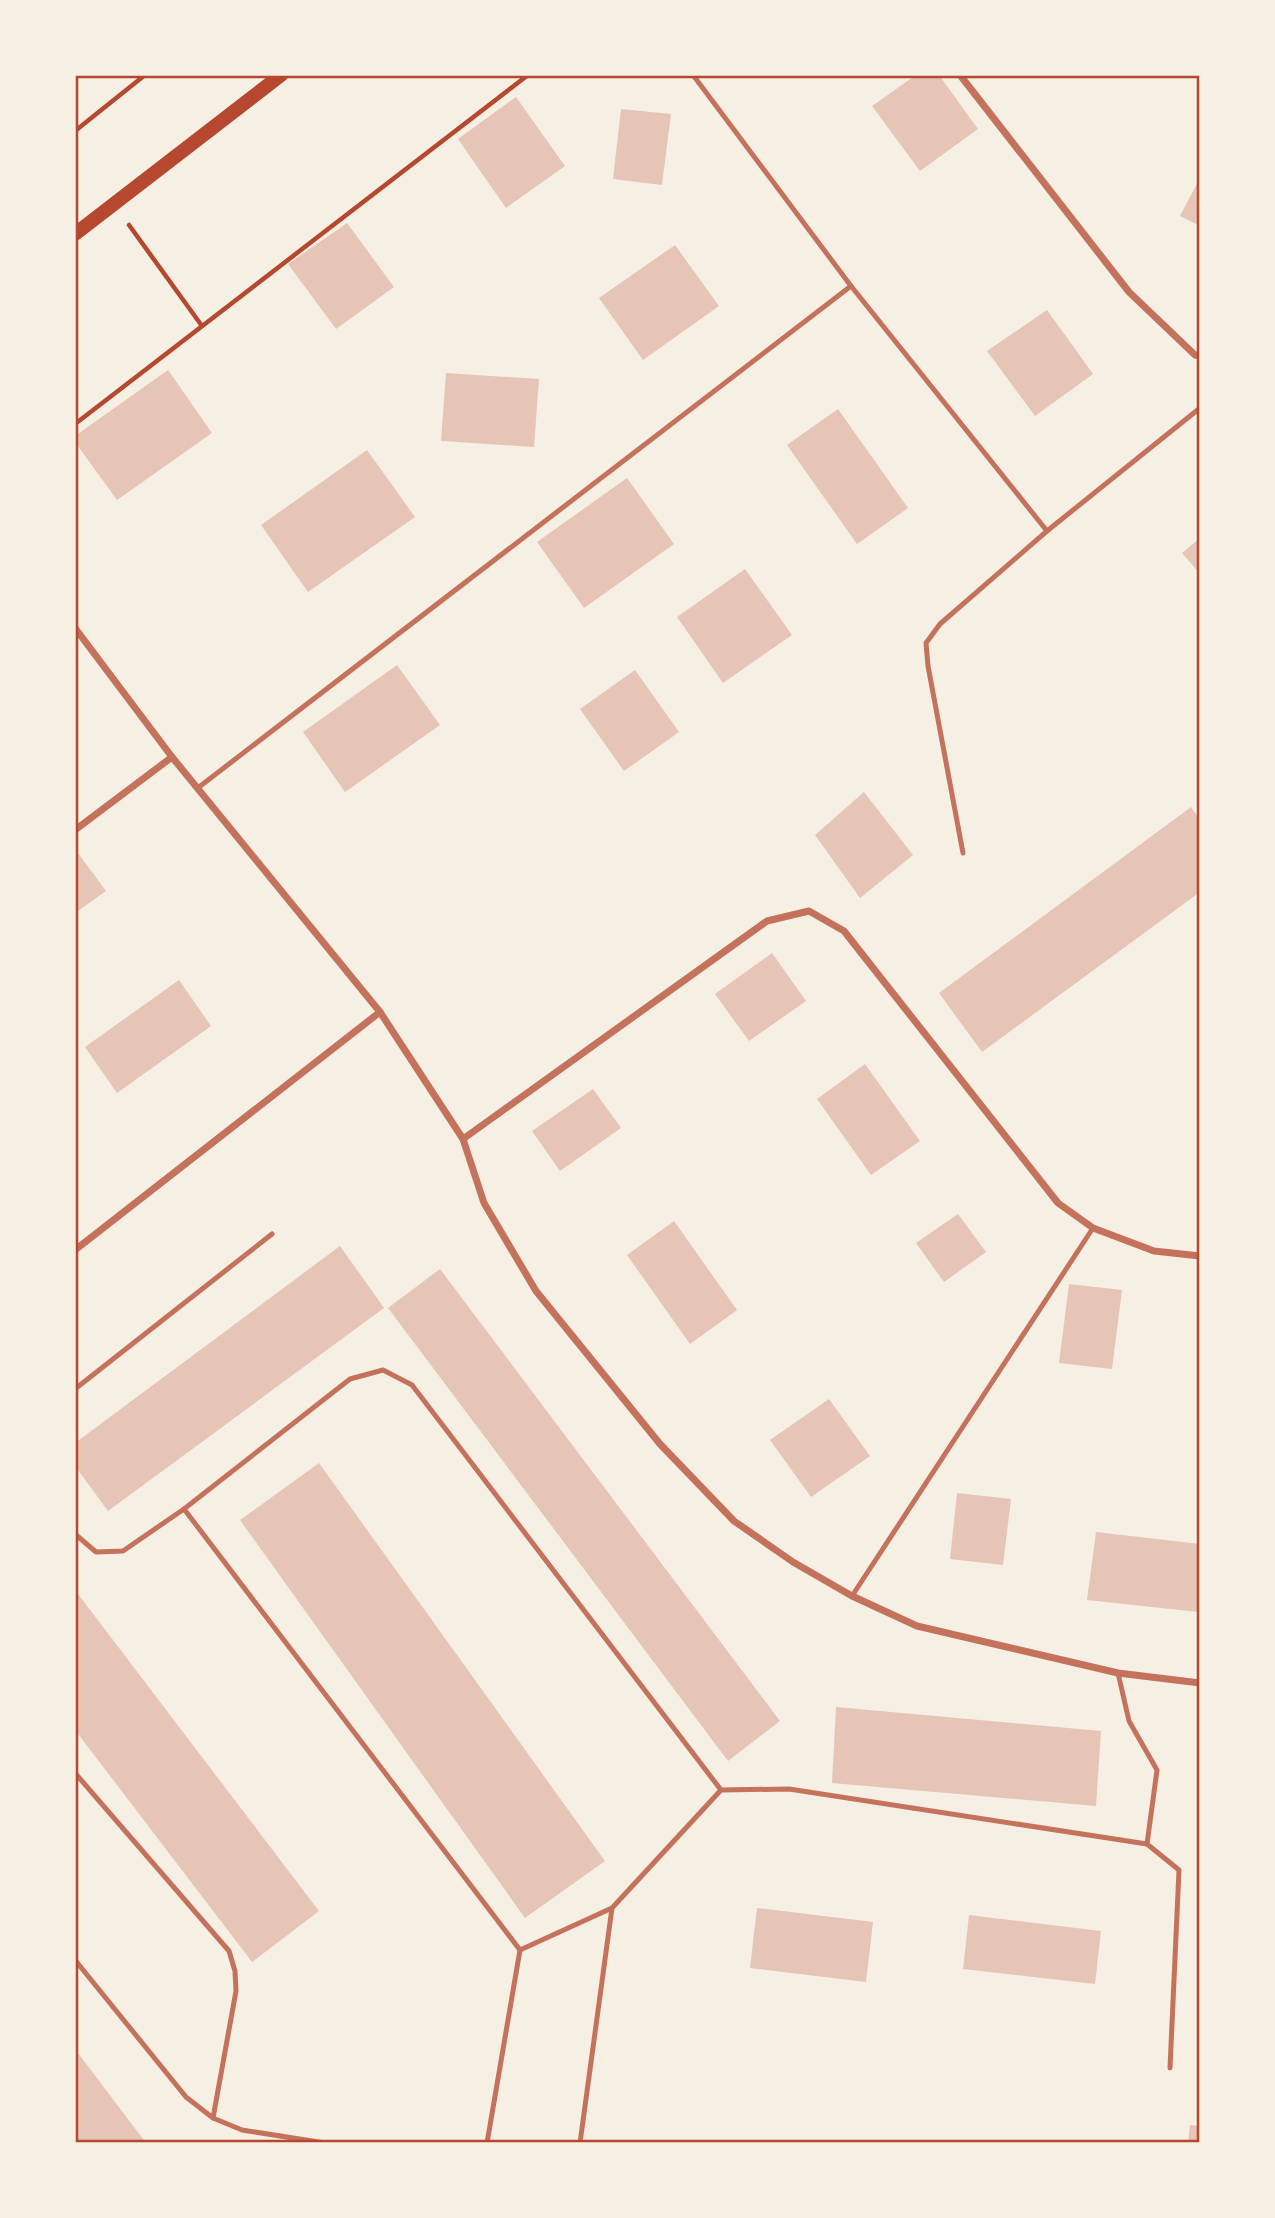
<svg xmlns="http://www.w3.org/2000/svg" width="1275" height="2218" viewBox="0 0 1275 2218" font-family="Overpass,sans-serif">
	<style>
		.building { fill: #e6c5b7 }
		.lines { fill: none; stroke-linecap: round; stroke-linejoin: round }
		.path { stroke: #b5482f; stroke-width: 4.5 }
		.service { stroke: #c5725c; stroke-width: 5 }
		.minor { stroke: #c5725c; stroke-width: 7 }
		.secondary { stroke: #b5482f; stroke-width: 14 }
		.neatline { fill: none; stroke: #b5482f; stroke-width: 2.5 }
	</style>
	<rect width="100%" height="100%" fill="#f6efe4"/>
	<g class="building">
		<path d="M916,75H939L978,129L920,171L872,106Z"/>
		<path d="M516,97L565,166L506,208L458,139Z"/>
		<path d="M621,109L671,114L662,185L613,179Z"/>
		<path d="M1200,178V226L1180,216Z"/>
		<path d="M347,223L394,287L336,329L288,264Z"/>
		<path d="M675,245L719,306L643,360L599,298Z"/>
		<path d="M1047,310L1093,374L1035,416L987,351Z"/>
		<path d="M168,370L212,433L117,500L75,442V436Z"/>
		<path d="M446,373L539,379L534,447L441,441Z"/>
		<path d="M838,409L908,508L857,544L787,445Z"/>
		<path d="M367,450L415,517L308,592L261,525Z"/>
		<path d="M627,478L674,544L584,608L537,542Z"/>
		<path d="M1200,538V574L1182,553Z"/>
		<path d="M745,569L792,635L723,683L677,617Z"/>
		<path d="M397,665L440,725L345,792L303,732Z"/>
		<path d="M635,670L679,732L624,771L580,709Z"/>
		<path d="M864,792L913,855L860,898L815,835Z"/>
		<path d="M1191,807L1200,820V892L982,1052L939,993Z"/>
		<path d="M75,849L106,891L75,913Z"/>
		<path d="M772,953L806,1001L749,1041L715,994Z"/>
		<path d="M179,980L211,1026L117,1093L85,1047Z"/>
		<path d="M865,1064L920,1141L871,1175L817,1099Z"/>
		<path d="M593,1089L621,1128L560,1171L532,1131Z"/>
		<path d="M958,1214L986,1252L944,1282L916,1243Z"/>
		<path d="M674,1221L737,1310L690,1344L627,1255Z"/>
		<path d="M340,1246L384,1308L108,1511L75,1466V1443Z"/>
		<path d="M440,1269L780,1721L728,1761L388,1308Z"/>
		<path d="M1069,1284L1122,1290L1112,1369L1059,1363Z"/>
		<path d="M829,1399L870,1456L811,1497L770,1440Z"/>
		<path d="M319,1463L605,1861L525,1918L240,1520Z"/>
		<path d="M957,1493L1011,1499L1003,1565L950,1559Z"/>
		<path d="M1096,1532L1200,1544L1198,1612L1087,1600Z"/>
		<path d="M75,1590L319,1911L252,1962L75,1730Z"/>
		<path d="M836,1707L1101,1731L1096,1806L832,1783Z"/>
		<path d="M757,1908L873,1922L866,1982L750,1968Z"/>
		<path d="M969,1915L1101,1931L1095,1984L963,1969Z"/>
		<path d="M75,2049L146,2143H75Z"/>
		<path d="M1190,2125L1200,2126V2143H1188Z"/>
	</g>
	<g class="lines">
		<g class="path">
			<path d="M75,131L145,75"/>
			<path d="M129,225L202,326"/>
			<path d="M75,424L528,75"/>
		</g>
		<g class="service">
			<path d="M693,75L851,286L1047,531L1200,408"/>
			<path d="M199,787L851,286"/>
			<path d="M963,853L928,666L926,643L940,624L1047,531"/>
			<path d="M75,1389L272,1234"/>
			<path d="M184,1509L520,1950"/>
			<path d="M75,1534L96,1552L123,1551L184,1509L350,1379L383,1370L412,1385L721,1790"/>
			<path d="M852,1596L1093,1228"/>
			<path d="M75,1773L229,1951L235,1971L236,1991L213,2118"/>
			<path d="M1147,1844L1179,1870L1170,2068"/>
			<path d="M75,1960L186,2097L213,2118L242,2130L325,2143"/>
			<path d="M487,2143L520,1950L612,1908"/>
			<path d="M580,2143L612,1908L721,1790L789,1789L1147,1844L1157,1770L1129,1721L1118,1673"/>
		</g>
		<g class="minor">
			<path d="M960,75L1129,292L1195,355L1200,356"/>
			<path d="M75,628L172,757L380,1012L463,1139L484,1203L536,1291L660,1444L734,1521L793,1562L852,1596L917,1626L1118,1673L1200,1683"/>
			<path d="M75,830L172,757"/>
			<path d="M463,1139L767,921L809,911L844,931L1058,1203L1093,1228L1154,1251L1200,1256"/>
			<path d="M75,1250L380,1012"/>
		</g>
		<path class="secondary" d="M75,234L281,75"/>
	</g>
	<rect width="1275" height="2218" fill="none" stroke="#f6efe4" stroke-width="154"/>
	<rect x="77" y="77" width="1121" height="2064" class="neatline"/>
</svg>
